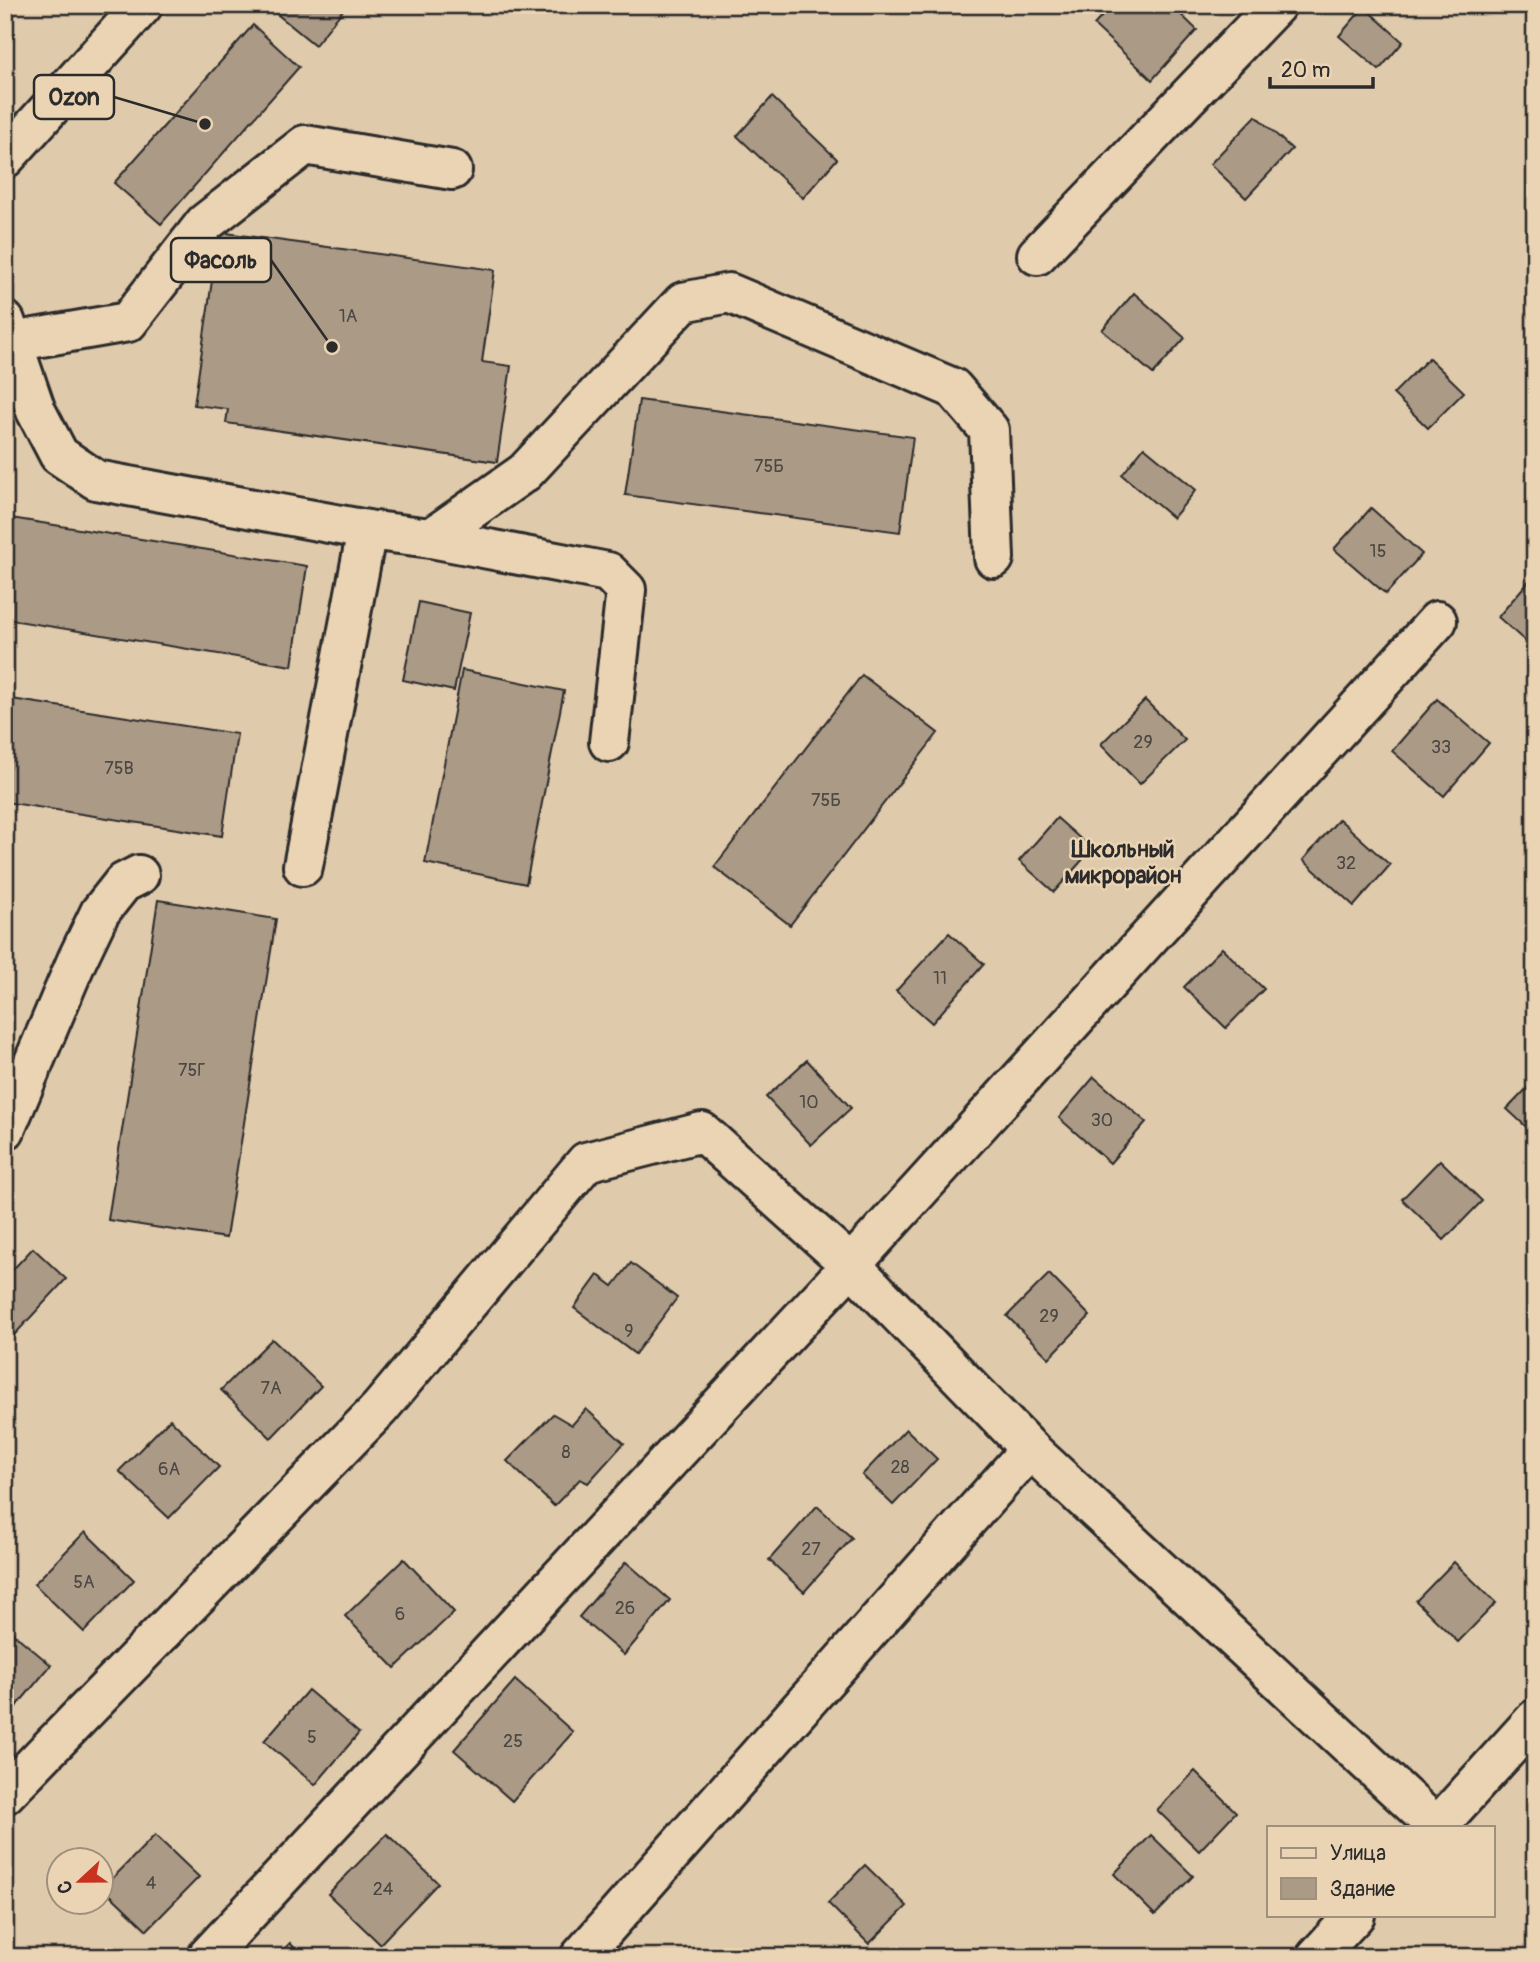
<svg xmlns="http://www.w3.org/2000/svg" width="1540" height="1962" viewBox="0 0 1540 1962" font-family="Pangolin,sans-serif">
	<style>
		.building { fill: #ab9a86; stroke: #2b2b2b; stroke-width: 2 }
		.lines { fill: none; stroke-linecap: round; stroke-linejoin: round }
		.minor-casing { stroke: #2b2b2b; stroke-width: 44 }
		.minor { stroke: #ebd4b4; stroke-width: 38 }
		.labels { text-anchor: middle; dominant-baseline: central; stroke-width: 5; stroke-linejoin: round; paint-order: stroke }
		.number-label { font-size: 18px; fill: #4b4742 }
		.neighbourhood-label { font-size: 23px; font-weight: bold; fill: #2b2b2b; stroke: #ebd4b4 }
		.leader { fill: none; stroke: #2b2b2b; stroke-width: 2.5 }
		.callout-dot { fill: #2b2b2b; stroke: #ebd4b4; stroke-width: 2.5 }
		.callout { fill: #ebd4b4; stroke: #2b2b2b; stroke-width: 2.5 }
		.callout-label { font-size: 23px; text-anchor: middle; font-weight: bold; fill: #2b2b2b }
	</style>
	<rect width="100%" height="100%" fill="#e0caac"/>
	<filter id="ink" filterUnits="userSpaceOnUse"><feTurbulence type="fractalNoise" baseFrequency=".0143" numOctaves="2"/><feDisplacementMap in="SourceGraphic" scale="14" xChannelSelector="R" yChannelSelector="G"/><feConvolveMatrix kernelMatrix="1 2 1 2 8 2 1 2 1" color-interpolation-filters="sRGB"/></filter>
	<g filter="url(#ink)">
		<g class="building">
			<path d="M276,5H347L315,45L272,10Z"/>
			<path d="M1112,5H1171L1197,30L1152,80L1094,25Z"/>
			<path d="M1364,7L1403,42L1379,70L1339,36Z"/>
			<path d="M253,25L299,67L161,224L114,183Z"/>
			<path d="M772,97L837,159L803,198L737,136Z"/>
			<path d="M1256,116L1292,149L1246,198L1210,164Z"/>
			<path d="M219,232L495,270L482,362L511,366L497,462L226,423L228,409L194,405Z"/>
			<path d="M1134,293L1185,338L1153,374L1102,330Z"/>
			<path d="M1429,358L1464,392L1428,428L1393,394Z"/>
			<path d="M639,400L913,437L900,532L625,495Z"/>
			<path d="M1144,447L1196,490L1173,518L1122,475Z"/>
			<path d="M1371,508L1422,554L1386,594L1334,549Z"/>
			<path d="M5,517L307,566L292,666L5,619Z"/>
			<path d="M1533,576L1535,577V650L1498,617Z"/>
			<path d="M419,602L470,613L454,691L403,680Z"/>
			<path d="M462,670L564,691L526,884L425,863Z"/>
			<path d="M862,675L938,733L790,925L714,867Z"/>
			<path d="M5,698L237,734L222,836L5,802Z"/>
			<path d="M1437,699L1489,743L1444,796L1392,751Z"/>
			<path d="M1145,700L1185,740L1140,784L1101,744Z"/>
			<path d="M1057,818L1092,849L1054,892L1019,861Z"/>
			<path d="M1339,819L1390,865L1354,906L1303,860Z"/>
			<path d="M158,900L276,919L226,1238L108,1220Z"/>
			<path d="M949,933L984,964L932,1023L896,991Z"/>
			<path d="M1222,948L1264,989L1226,1028L1184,987Z"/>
			<path d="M807,1060L851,1108L811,1145L766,1097Z"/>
			<path d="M1094,1077L1146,1122L1110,1163L1059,1118Z"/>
			<path d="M1535,1080V1135L1507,1109Z"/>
			<path d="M1440,1160L1482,1201L1444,1240L1402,1199Z"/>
			<path d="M33,1248L66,1279L5,1345V1278Z"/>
			<path d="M631,1263L677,1298L635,1354L574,1308L598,1275L613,1286Z"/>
			<path d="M1049,1274L1090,1316L1049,1358L1007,1316Z"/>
			<path d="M272,1339L321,1386L271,1438L221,1390Z"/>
			<path d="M586,1409L624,1443L588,1483L580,1479L554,1506L507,1461L553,1414L572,1425Z"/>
			<path d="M170,1419L219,1467L169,1518L119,1471Z"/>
			<path d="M906,1429L937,1459L893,1505L862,1475Z"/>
			<path d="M817,1506L852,1538L804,1592L769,1560Z"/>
			<path d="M85,1532L134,1580L84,1632L34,1584Z"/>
			<path d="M404,1559L454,1612L395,1668L345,1616Z"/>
			<path d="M626,1562L670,1600L624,1655L579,1617Z"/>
			<path d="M1454,1562L1496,1603L1458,1642L1416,1601Z"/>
			<path d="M8,1629L51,1665L15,1708L5,1699V1632Z"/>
			<path d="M515,1680L573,1732L512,1801L454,1750Z"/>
			<path d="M308,1690L359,1733L315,1785L264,1741Z"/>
			<path d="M1195,1771L1236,1812L1199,1851L1157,1810Z"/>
			<path d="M387,1834L438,1883L380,1944L328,1894Z"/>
			<path d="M155,1835L199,1877L147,1930L103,1888Z"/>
			<path d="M1151,1835L1193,1876L1155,1915L1114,1874Z"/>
			<path d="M865,1865L907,1906L869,1944L828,1903Z"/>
			<path d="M290,1943L303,1957H276Z"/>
		</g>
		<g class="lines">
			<g class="minor-casing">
				<g id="minor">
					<path d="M5,158L143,5"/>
					<path d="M1037,255L1276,5"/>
					<path d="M5,321L36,411L59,455L96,480L367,530L431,538L525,472L683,302L729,293L953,388L989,430L994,558"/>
					<path d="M12,342L128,322L205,223L305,145L452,170"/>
					<path d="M431,538L608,572L626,590L609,742"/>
					<path d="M303,866L367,530"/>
					<path d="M5,1130L77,960L100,912L123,883L139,875"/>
					<path d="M5,1794L380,1408L586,1162L702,1132L851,1265L1030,1449L1437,1827L1535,1719"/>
					<path d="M207,1957L851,1265L1437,621"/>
					<path d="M580,1957L1030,1449"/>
					<path d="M1316,1957L1355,1915"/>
				</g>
			</g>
			<use href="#minor" class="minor"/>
		</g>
	</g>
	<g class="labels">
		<g class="number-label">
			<text x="348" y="316">1А</text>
			<text x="769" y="466">75Б</text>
			<text x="1378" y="551">15</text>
			<text x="1143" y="742">29</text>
			<text x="1441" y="747">33</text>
			<text x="119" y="768">75В</text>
			<text x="826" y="800">75Б</text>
			<text x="1346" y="863">32</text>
			<text x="940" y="978">11</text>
			<text x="192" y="1070">75Г</text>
			<text x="809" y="1102">10</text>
			<text x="1102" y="1120">30</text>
			<text x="1049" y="1316">29</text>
			<text x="629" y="1331">9</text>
			<text x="271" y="1388">7А</text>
			<text x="566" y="1452">8</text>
			<text x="900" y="1467">28</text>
			<text x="169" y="1469">6А</text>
			<text x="811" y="1549">27</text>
			<text x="84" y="1582">5А</text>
			<text x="625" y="1608">26</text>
			<text x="400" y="1614">6</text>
			<text x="312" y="1737">5</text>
			<text x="513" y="1741">25</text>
			<text x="151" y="1883">4</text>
			<text x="383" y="1889">24</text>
		</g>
		<g class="neighbourhood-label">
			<text x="1123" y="849">Школьный<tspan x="1123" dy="26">микрорайон</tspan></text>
		</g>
	</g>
	<path class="leader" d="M205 124L114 97M332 347L271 260"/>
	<g class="callout-dot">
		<circle cx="205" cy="124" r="7"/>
		<circle cx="332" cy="347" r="7"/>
	</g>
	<g class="callout">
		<rect x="34" y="75" width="80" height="44" rx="7"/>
		<rect x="171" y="238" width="100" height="44" rx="7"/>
	</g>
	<g class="callout-label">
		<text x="74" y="105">Ozon</text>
		<text x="221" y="268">Фасоль</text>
	</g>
	<rect width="1540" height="1962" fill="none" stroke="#ebd4b4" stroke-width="28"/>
	<rect x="14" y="14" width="1512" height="1934" fill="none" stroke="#2b2b2b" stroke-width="2.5" filter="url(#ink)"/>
	<rect x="1267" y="1826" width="228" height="91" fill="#ebd4b4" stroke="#9e907d" stroke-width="2"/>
	<rect x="1281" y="1848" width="35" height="10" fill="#ebd4b4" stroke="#9e907d" stroke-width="2"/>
	<text x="1330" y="1860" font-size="21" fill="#2b2b2b">Улица</text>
	<rect x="1281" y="1878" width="35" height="21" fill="#ab9a86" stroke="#9e907d" stroke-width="2"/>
	<text x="1330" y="1896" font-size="21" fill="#2b2b2b">Здание</text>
	<g transform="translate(80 1881) rotate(248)"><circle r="33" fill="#ebd4b4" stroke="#9e907d" stroke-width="2"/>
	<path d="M0-5L12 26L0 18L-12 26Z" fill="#c8321e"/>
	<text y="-10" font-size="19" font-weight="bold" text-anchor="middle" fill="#2b2b2b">С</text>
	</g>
	<path d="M1270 77v10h103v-10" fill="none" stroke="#2b2b2b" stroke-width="3.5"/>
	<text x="1281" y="77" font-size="21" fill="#2b2b2b" stroke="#ebd4b4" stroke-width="5" paint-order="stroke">20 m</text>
</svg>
